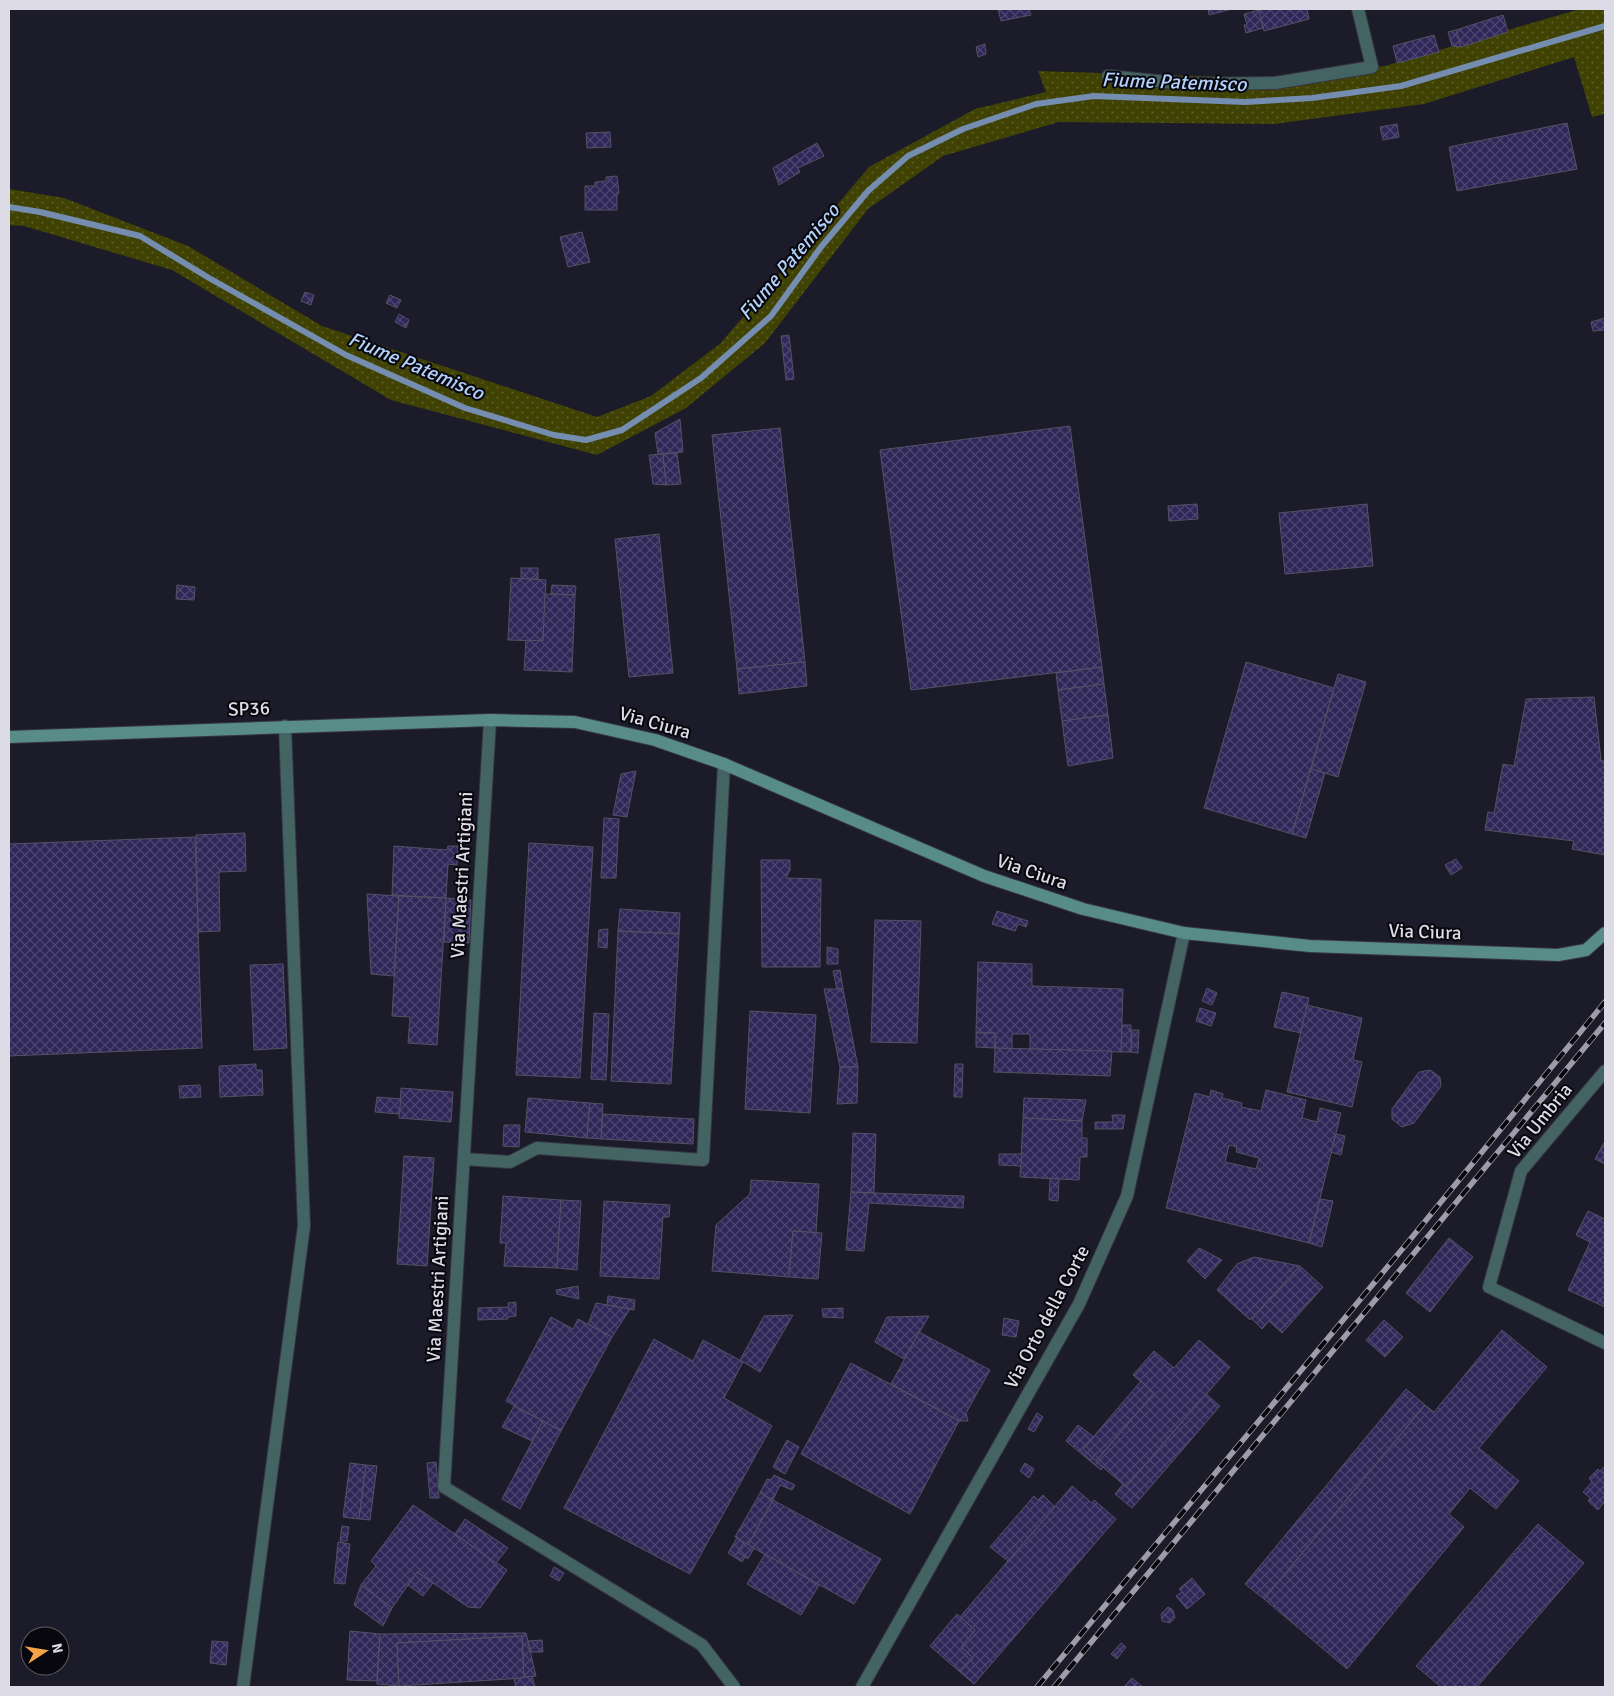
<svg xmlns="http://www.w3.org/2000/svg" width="1614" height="1696" viewBox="0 0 1614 1696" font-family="Signika,sans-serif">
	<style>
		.grass { fill: url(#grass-dots) }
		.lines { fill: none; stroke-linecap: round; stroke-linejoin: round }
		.stream { stroke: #748db0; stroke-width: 6 }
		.building { fill: url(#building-cross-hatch); stroke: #535264; fill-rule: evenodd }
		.minor-casing { stroke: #373644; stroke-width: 14 }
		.secondary-casing { stroke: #373644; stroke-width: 14 }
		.minor { stroke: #436462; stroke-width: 12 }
		.secondary { stroke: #578c89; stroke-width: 12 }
		.rail-casing { stroke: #9d9ca8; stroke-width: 5.5 }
		.rail { stroke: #07070d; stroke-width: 4; stroke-dasharray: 11; stroke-linecap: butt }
		.labels { text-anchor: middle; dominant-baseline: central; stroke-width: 4; stroke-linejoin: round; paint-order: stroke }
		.street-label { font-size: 19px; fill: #dcdbe6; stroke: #07070d }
		.water-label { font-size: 20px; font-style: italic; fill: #b1d0fa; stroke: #07070d }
	</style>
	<defs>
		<pattern id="grass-dots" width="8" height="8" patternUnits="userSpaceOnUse" patternTransform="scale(1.25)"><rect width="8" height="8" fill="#404203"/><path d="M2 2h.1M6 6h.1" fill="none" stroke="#5b5d28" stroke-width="1.8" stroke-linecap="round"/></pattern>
		<pattern id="building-cross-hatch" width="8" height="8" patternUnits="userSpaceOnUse" patternTransform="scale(1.25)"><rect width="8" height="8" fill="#302758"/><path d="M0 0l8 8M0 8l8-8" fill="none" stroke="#4d4670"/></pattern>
	</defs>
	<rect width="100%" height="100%" fill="#1c1b2a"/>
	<path class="grass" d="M1580,9H1605V114L1592,117L1574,57L1424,104L1274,124L1059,122L943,156L868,209L765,343L686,408L597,455L391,400L172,270L24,226L9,225V189L64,198L188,246L322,326L597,417L651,396L721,343L869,167L975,109L1046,92L1038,71L1261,78L1385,66Z"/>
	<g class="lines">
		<path class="stream" d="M9,207L40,212L140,236L209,278L346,355L465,408L554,435L586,440L622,430L701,378L771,316L821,247L868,191L908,156L963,129L1036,104L1094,96L1245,102L1312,98L1401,86L1605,26"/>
	</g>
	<g class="building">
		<path d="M998,9H1029L1031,15L1001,21Z"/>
		<path d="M1208,9H1232L1209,15Z"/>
		<path d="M1258,9H1307L1309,19L1264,31Z"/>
		<path d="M1259,10L1263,28L1246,33L1244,25H1247L1244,14Z"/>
		<path d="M1503,15L1508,32L1461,47L1456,30Z"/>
		<path d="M1456,30L1461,47L1452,46L1448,32Z"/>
		<path d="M1434,35L1439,52L1397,63L1393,46Z"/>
		<path d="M985,44L986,54L978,57L976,47Z"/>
		<path d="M1567,123L1577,169L1457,191L1449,147Z"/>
		<path d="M1397,124L1399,137L1383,140L1380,127Z"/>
		<path d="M610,132L611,147L587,148L586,133Z"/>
		<path d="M817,143L824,156L798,168L800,172L779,185L773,168Z"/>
		<path d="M617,176L619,193L617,194V210H585V186H595V182L606,181V177Z"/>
		<path d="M582,232L590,262L568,267L560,237Z"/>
		<path d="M305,292L314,295L311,305L301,301Z"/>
		<path d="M390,295L401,300L397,308L386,303Z"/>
		<path d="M399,314L409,320L406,328L395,322Z"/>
		<path d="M1605,318V330L1593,331L1591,322Z"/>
		<path d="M789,335L794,379L786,380L781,336Z"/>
		<path d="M680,419L683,452L658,454L655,433Z"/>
		<path d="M1070,426L1102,667L911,690L880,450Z"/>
		<path d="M780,428L805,662L737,669L712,435Z"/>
		<path d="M677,453L681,484L666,485L663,454Z"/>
		<path d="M663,454L666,485L653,484L649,455Z"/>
		<path d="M1197,504L1198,519L1169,521L1168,506Z"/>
		<path d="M1367,504L1373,566L1285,574L1279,513Z"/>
		<path d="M659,534L673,673L629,677L615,539Z"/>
		<rect x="521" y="568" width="17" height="11"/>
		<path d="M511,578L546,580L543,641L508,640Z"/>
		<path d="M177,585L195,587L194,600L176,599Z"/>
		<path d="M552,585L576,586L575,595L551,594Z"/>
		<path d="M545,594L575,595L572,672L524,670L526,640L543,641Z"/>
		<path d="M805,662L807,686L739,694L737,669Z"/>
		<path d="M1246,662L1334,688L1292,834L1204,808Z"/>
		<path d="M1102,667L1104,684L1058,690L1056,673Z"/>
		<path d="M1338,674L1366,682L1338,777L1311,769Z"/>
		<path d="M1104,684L1108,715L1062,721L1058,690Z"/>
		<path d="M1594,697L1601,760L1605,762V855L1572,849L1574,841L1485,830L1488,812L1494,813L1503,764L1514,766L1526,699Z"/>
		<path d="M1108,715L1113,758L1068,766L1062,721Z"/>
		<path d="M1311,769L1325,773L1306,838L1292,834Z"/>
		<path d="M636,771L627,817L613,815L621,774Z"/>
		<path d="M604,818L619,819L616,878H601Z"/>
		<path d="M245,833L246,871L219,872L220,931L198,932L196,835Z"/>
		<path d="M195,837L202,1048L9,1056V844Z"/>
		<path d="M529,843L593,847L580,1078L516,1075Z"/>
		<path d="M394,846L447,850L448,846H458L457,865L448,864L446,898L392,895Z"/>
		<path d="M1456,859L1462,868L1451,875L1445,865Z"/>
		<path d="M761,860H790V870L786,878L821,879L820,967H762Z"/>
		<path d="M367,894L399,896L394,976L371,974Z"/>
		<path d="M399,896L446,898L437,1045L408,1043L410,1017L392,1016Z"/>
		<path d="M446,898L471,900L469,943L444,942Z"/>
		<path d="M620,909L680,913L679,934L618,931Z"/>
		<path d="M997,911L1028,921L1026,927L1018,924L1015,931L992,924Z"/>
		<path d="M875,920L921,921L917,1043L871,1042Z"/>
		<path d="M608,929L607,948L598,947L599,930Z"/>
		<path d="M618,931L679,934L671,1084L611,1081Z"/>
		<path d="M827,947L838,949V964H827Z"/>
		<path d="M978,962L1032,964V986L1123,989L1121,1052L1030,1049V1034H1012V1049L995,1048V1033H976Z"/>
		<path d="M283,964L287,1048L254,1050L250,965Z"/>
		<path d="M840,970L843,989H837L833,971Z"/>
		<path d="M1207,988L1217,993L1212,1005L1202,1001Z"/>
		<path d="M824,989H843L858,1067H840Z"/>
		<path d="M1282,992L1309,998L1301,1033L1274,1027Z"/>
		<path d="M1307,1005L1362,1018L1353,1060L1362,1062L1352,1107L1287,1092Z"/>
		<path d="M1200,1008L1216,1013L1211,1026L1196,1021Z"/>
		<path d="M750,1011L816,1015L810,1113L745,1109Z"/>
		<path d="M594,1013L609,1014L606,1080L591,1079Z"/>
		<path d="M1122,1025H1131V1052H1121Z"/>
		<path d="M1132,1030H1139L1138,1053L1131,1052Z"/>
		<path d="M976,1033H995V1048L976,1047Z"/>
		<path d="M995,1048L1112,1051L1110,1076L994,1072Z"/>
		<path d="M256,1064V1070H262L263,1095L220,1097L219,1066Z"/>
		<path d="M955,1064H963L962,1097H954Z"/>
		<path d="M840,1067H858L857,1103L837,1104Z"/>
		<path d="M1430,1070L1440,1077L1441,1086L1414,1123L1402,1127L1392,1119V1109L1419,1072Z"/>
		<path d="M200,1085L201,1097L180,1098L179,1086Z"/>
		<path d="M401,1088L453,1092L451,1122L399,1118Z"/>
		<path d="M1211,1090L1223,1094L1222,1098L1242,1103L1241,1107L1261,1111L1266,1090L1306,1100L1302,1118L1317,1122L1320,1108L1341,1113L1309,1243L1166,1208L1195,1093L1210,1097ZM1229,1145L1237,1147L1236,1152L1259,1158L1256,1169L1225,1162Z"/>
		<path d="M377,1097L401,1099L399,1114L375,1112Z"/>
		<path d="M528,1098L590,1103L587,1138L525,1132Z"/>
		<path d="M1024,1098L1086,1100L1082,1121L1023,1118Z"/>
		<path d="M590,1103L603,1104L601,1139L587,1138Z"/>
		<path d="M603,1114L694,1119L693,1144L601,1139Z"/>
		<path d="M1112,1115H1125L1123,1129H1095V1122H1113Z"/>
		<path d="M1023,1118L1082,1121V1138H1087V1157H1080L1079,1180L1020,1177Z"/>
		<path d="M504,1125H520L519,1147L503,1146Z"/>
		<path d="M853,1133L876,1134L874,1193L851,1192Z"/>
		<path d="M1336,1134L1345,1136L1341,1155L1331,1152Z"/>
		<path d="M1605,1141V1164L1595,1159Z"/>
		<path d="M999,1154H1022L1021,1166L999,1165Z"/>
		<path d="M404,1156L434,1158L427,1266L397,1264Z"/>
		<path d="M1050,1178L1059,1179L1058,1201L1049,1200Z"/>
		<path d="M751,1180L819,1184L816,1233L793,1231L789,1277L712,1271L716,1225L750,1194Z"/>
		<path d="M851,1192L874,1193L964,1196L963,1208L869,1203L864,1251L846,1250Z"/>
		<path d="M503,1196L561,1200L557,1268L504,1266L506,1243H500Z"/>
		<path d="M1320,1199L1333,1201L1322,1247L1309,1243Z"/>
		<path d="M561,1200L581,1201L577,1270L557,1268Z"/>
		<path d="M604,1201L670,1205L669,1217H663L659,1279L600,1276Z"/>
		<path d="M1588,1211L1605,1219V1307L1568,1290L1590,1242L1576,1235Z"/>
		<path d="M793,1231L822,1233L818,1279L789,1277Z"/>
		<path d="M1449,1238L1473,1257L1430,1312L1406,1293Z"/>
		<path d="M1199,1248L1222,1260L1205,1279L1187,1261Z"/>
		<path d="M1254,1257L1300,1266L1250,1320L1217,1290L1237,1264Z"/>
		<path d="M1300,1266L1323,1287L1282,1333L1269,1321L1262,1329L1252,1319Z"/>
		<path d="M578,1286L579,1299L557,1294L556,1290Z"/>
		<path d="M608,1296L635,1300L634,1310L607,1305Z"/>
		<path d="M516,1302V1316L508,1317V1319L478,1320V1308L509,1307L508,1303Z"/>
		<path d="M596,1303L630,1309L612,1337L588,1324Z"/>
		<path d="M843,1308V1318L823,1317L822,1309Z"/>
		<path d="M793,1315L760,1372L740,1360L764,1316Z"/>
		<path d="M929,1316L904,1359L875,1342L887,1317Z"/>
		<path d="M551,1317L573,1329L578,1319L612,1337L561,1431L506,1401Z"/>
		<path d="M1004,1318L1019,1321L1016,1337L1002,1335Z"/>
		<path d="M1384,1320L1403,1337L1385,1357L1366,1340Z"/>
		<path d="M1502,1330L1547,1367L1479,1448L1519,1481L1496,1509L1470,1488L1449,1514L1464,1527L1347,1669L1264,1599L1425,1405L1434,1412Z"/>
		<path d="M919,1332L990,1370L966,1413L968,1421H959L891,1384Z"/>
		<path d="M654,1339L693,1361L703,1340L743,1362L724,1398L772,1426L690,1574L564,1508Z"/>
		<path d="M1199,1340L1230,1367L1126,1487L1096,1461L1154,1393L1133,1375L1154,1351L1174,1368Z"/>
		<path d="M851,1363L959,1421L910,1514L801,1454Z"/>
		<path d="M1141,1381L1154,1393L1096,1461L1083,1449Z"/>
		<path d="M1406,1389L1425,1405L1264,1599L1245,1584Z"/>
		<path d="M1206,1394L1220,1406L1140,1499L1126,1487Z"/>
		<path d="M514,1406L543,1421L532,1441L502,1427Z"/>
		<path d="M1037,1413L1043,1417L1034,1432L1028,1429Z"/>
		<path d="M543,1421L561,1431L520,1509L502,1499Z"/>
		<path d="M1078,1425L1094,1437L1083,1449L1103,1467L1101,1470L1066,1441Z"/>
		<path d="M787,1440L799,1447L785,1474L773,1467Z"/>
		<path d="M436,1462L439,1498H430L427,1463Z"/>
		<path d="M350,1463L366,1465L359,1519L343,1517Z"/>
		<path d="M1025,1463L1034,1469L1029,1478L1020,1471Z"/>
		<path d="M366,1465L377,1466L370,1520L359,1519Z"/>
		<path d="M1605,1466V1501L1598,1510L1588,1501L1590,1498L1583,1492L1592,1482L1589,1478L1598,1469L1600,1471Z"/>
		<path d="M774,1475L795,1485L792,1490L780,1485L773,1500L760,1493L767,1479L771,1480Z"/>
		<path d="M1123,1484L1140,1499L1132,1508L1115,1494Z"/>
		<path d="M1072,1486L1092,1503L1094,1500L1116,1519L974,1684L960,1672L973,1658L961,1647L975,1630L960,1617Z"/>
		<path d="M760,1493L773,1500L748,1545L735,1537Z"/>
		<path d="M1043,1495L1055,1507L1008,1561L990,1547L1034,1496L1038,1500Z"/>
		<path d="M773,1500L881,1559L854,1604L748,1545Z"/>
		<path d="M413,1505L507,1570L480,1608L468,1607L417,1572L392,1608L361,1585L376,1566L371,1561Z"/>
		<path d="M465,1519L508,1548L496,1563L455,1534Z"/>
		<path d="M1538,1524L1584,1563L1477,1687H1441L1416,1666Z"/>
		<path d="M342,1526L349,1527L347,1541H340Z"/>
		<path d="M737,1538L744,1542L738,1552L745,1557L742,1562L728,1553Z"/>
		<path d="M338,1542L350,1544L345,1584L334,1583Z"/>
		<path d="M744,1542L754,1548L748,1559L738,1552Z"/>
		<path d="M765,1554L819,1585L801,1615L747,1584Z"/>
		<path d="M554,1567L564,1573L559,1581L550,1576Z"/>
		<path d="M417,1572L433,1583L423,1596L408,1585Z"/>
		<path d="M1192,1578L1205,1594L1187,1609L1176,1596L1182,1592L1179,1589Z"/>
		<path d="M361,1585L392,1608L383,1626L354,1605Z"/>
		<path d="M1168,1607L1173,1610L1175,1618L1170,1623L1162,1621L1161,1614Z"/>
		<path d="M957,1614L975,1630L961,1647L973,1658L960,1672L930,1646Z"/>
		<path d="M350,1631L380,1634L377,1681L347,1680Z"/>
		<path d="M526,1633L536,1676L524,1678L522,1636L397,1643L399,1686L377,1684L380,1634Z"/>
		<path d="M522,1636L524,1678L399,1686L397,1643Z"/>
		<path d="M542,1640L543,1652H531L528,1641Z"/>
		<path d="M212,1641L228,1642L226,1665L210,1663Z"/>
		<path d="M1121,1643L1126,1647L1117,1659L1111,1654Z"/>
		<path d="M532,1676L535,1687H516L514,1679Z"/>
		<path d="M1132,1678L1143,1687H1124Z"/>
	</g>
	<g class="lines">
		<g class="minor-casing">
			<g id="minor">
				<path d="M1108,76L1186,84L1275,83L1372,67L1358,9"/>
				<path d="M490,720L444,1487L702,1645L734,1687"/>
				<path d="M1605,1071L1521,1171L1489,1287L1605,1343"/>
				<path d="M464,1159L510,1162L537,1148L703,1160L724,764"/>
				<path d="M243,1687L304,1226L285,726"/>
				<path d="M862,1687L1079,1304L1127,1196L1184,933"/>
			</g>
		</g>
		<g class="secondary-casing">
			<path id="secondary" d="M9,737L490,720L575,722L655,740L724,764L984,876L1083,909L1184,933L1310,946L1558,955L1586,950L1605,933"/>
		</g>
		<use href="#minor" class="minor"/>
		<use href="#secondary" class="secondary"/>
		<g class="rail-casing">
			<g id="rail">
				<path d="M1037,1687L1404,1247L1605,1002"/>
				<path d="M1054,1687L1605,1023"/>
			</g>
		</g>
		<use href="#rail" class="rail"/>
	</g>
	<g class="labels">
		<g class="street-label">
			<text transform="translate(249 709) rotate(-2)">SP36</text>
			<text transform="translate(655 723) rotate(16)">Via Ciura</text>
			<text transform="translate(1032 872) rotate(19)">Via Ciura</text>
			<text transform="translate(462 875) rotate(-87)">Via Maestri Artigiani</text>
			<text transform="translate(1425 932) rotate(2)">Via Ciura</text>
			<text transform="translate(1540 1121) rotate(-51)">Via Umbria</text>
			<text transform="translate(438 1279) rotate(-87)">Via Maestri Artigiani</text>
			<text transform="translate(1047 1317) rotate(-62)">Via Orto della Corte</text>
		</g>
		<g class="water-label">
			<text transform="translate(1174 82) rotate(2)">Fiume Patemisco</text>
			<text transform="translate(789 262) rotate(-50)">Fiume Patemisco</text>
			<text transform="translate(416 366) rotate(23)">Fiume Patemisco</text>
		</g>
	</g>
	<rect width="1614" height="1696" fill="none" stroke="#dcdbe6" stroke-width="20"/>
	<g transform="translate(45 1651) rotate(78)"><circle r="24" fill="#07070d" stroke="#5c5c64"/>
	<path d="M0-4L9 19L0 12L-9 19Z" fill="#f5a346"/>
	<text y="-8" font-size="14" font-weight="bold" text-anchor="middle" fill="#dcdbe6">N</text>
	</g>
</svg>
